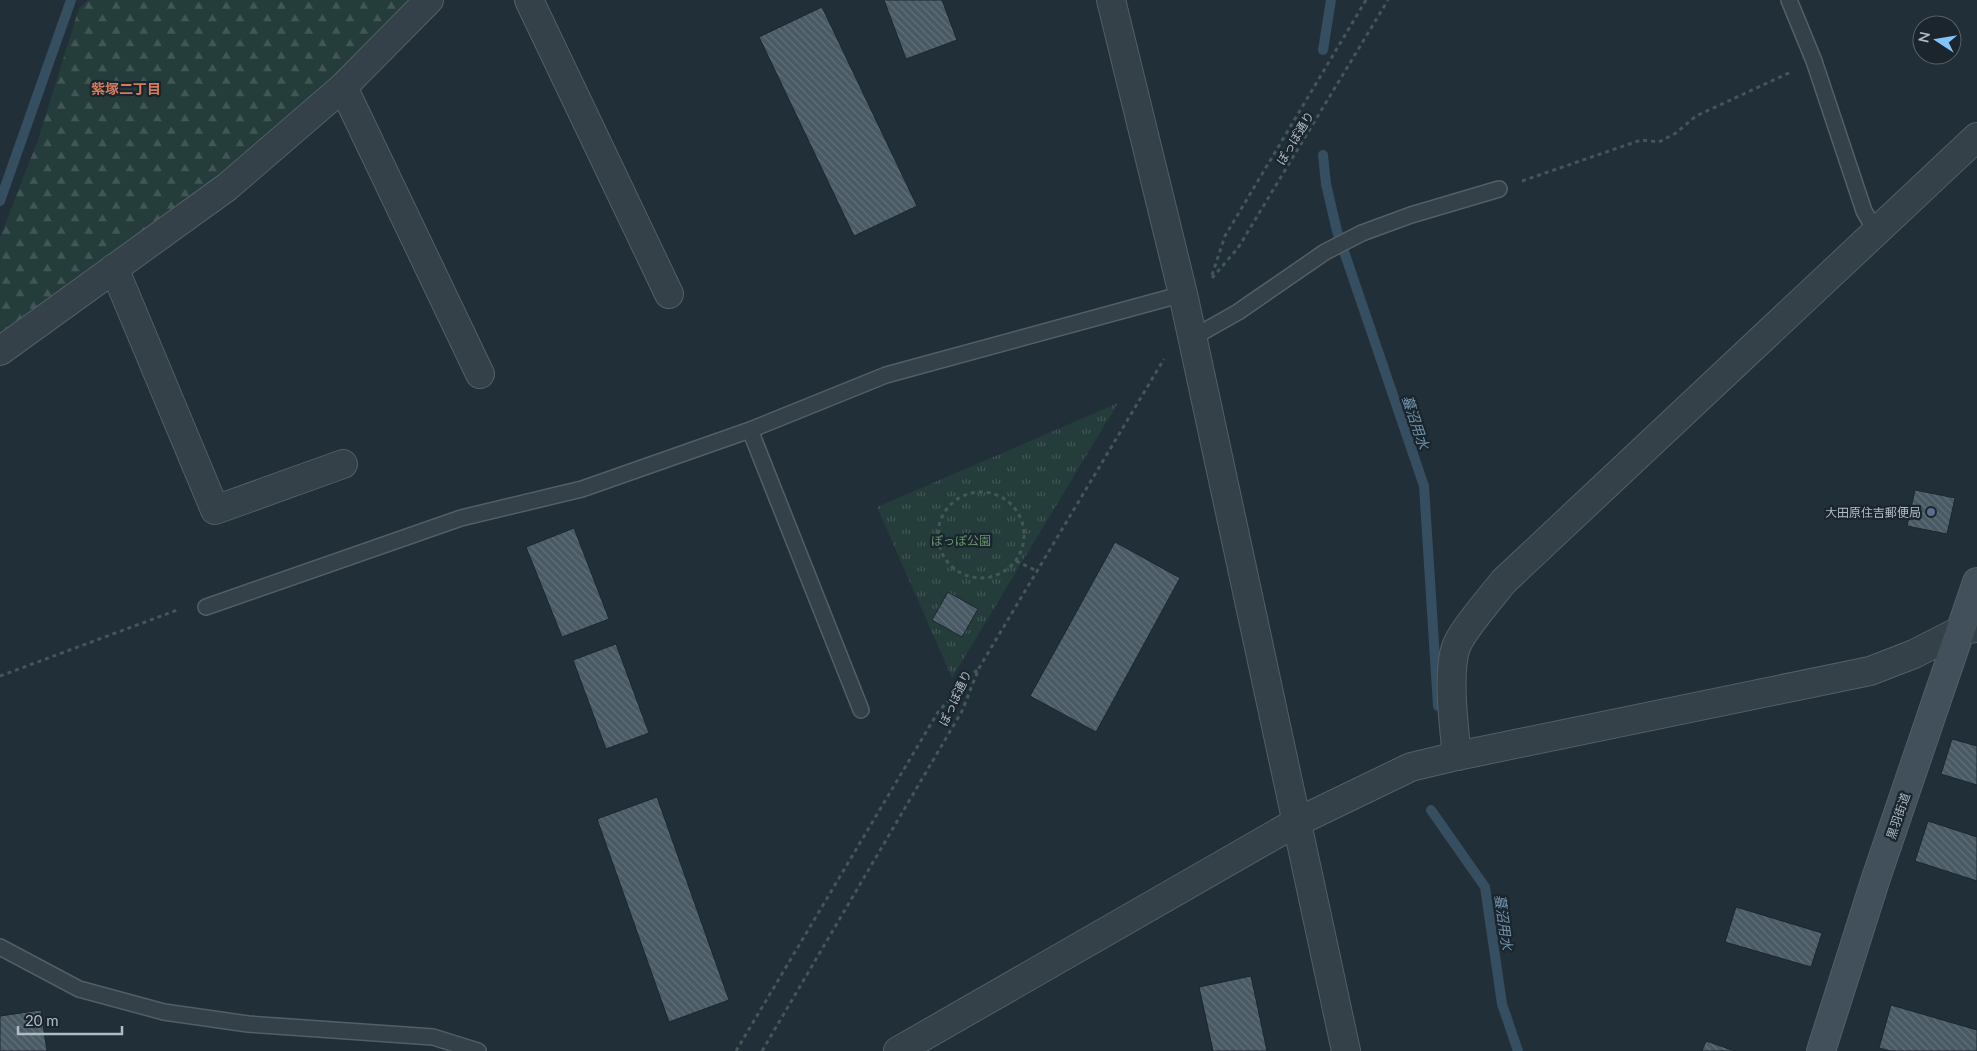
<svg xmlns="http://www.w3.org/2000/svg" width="1977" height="1051" viewBox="0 0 1977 1051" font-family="Lato,'Noto Sans JP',sans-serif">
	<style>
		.forest { fill: url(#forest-firs) }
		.park { fill: url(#park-tufts) }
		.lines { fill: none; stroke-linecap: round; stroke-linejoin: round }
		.stream { stroke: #354e60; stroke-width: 10 }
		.building { fill: url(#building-back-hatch); stroke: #1c2730 }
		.lane-casing { stroke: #525f67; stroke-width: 18 }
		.street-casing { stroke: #525f67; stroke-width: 30 }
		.secondary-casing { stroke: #525f67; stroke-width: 30 }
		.path { stroke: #425857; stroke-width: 3; stroke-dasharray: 4 4; stroke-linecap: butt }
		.lane { stroke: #344149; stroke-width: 15 }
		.street { stroke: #344149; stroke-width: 28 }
		.secondary { stroke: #42505c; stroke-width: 28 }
		.service-dot { fill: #5c6f8a; stroke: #1a252e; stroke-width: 2 }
		.labels { text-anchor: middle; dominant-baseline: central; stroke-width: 4.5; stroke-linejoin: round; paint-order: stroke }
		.street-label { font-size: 12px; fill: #afbcc6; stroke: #1a252e }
		.poi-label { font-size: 12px; fill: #afbcc6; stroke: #1a252e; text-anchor: end }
		.park-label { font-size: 12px; fill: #669669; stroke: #1a252e }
		.neighbourhood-label { font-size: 14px; font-weight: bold; fill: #d37c5c; stroke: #1a252e }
		.water-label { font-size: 14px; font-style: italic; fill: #7092aa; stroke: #1a252e }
	</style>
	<defs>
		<pattern id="forest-firs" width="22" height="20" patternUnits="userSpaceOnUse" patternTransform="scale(1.25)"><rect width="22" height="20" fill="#243c3a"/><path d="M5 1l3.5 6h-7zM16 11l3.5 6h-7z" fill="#415655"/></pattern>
		<pattern id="park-tufts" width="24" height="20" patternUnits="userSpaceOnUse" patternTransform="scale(1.25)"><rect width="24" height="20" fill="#243c3a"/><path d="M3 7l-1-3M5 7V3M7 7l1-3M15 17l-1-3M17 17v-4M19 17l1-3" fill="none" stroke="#415655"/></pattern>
		<pattern id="building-back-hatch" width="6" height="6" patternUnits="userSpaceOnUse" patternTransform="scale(1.25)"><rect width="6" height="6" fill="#495a65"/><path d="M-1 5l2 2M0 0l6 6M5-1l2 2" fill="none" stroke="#61707a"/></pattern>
	</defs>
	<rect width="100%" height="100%" fill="#212f39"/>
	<path class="forest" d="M88,0H413L334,80L215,181L0,335V237L38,140L79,8Z"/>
	<path class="park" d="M1118,403L952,678L877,507Z"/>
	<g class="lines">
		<g class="stream">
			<path d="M1323,50L1331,0"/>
			<path d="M1323,155L1326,184L1337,231L1424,486L1438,706"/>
			<path d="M0,201L71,0"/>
			<path d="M1431,810L1485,887L1502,1004L1518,1051"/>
		</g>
	</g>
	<g class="building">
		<path d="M884,0H942L957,40L906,59Z"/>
		<path d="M822,7L917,206L854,236L759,37Z"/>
		<path d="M1915,490L1955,498L1947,534L1907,526Z"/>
		<path d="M574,528L609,619L562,637L526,547Z"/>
		<path d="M1115,542L1180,578L1096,732L1030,696Z"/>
		<path d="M948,592L978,609L962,637L932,620Z"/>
		<path d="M616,644L649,733L606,749L573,660Z"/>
		<path d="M1952,739L1977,746V785L1941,774Z"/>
		<path d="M657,797L729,1000L669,1022L597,819Z"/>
		<path d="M1928,821L1977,837V881L1915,861Z"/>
		<path d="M1736,907L1822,933L1811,967L1725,942Z"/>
		<path d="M1251,976L1267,1051H1213L1199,987Z"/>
		<path d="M1891,1005L1977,1030V1051H1891L1879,1048Z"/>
		<path d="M41,1010L47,1051H0V1016Z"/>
		<path d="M1706,1041L1735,1051H1702Z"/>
	</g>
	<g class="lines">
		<g class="lane-casing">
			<g id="lane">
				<path d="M1789,0L1814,61L1864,211L1875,230"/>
				<path d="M1192,338L1238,312L1325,252L1362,233L1411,215L1499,189"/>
				<path d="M750,430L861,710"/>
				<path d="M206,607L461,518L582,489L750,430L886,375L1183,294"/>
				<path d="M0,947L79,989L164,1012L248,1024L433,1037L478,1051"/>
			</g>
		</g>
		<g class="street-casing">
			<g id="street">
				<path d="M529,0L669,294"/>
				<path d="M1111,0L1183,294L1346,1051"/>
				<path d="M343,87L480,374"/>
				<path d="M114,268L215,510L343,464"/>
				<path d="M0,351L227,187L343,87L429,0"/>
				<path d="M1457,756C1454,728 1447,673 1456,647C1461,632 1492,596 1504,581L1977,137"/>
				<path d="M898,1051L1295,823L1411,767L1457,756L1870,671L1914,654L1961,630L1977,628"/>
			</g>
		</g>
		<g class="secondary-casing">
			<path id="secondary" d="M1821,1051L1876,878L1977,582"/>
		</g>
		<g class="path">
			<path d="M1522,181L1641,140L1659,142L1676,133L1696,116L1791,72"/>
			<path d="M1212,275L1225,236L1366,0"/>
			<path d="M1212,278L1238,248L1388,0"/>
			<circle cx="981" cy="535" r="43"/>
			<path d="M1016,561L1037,571"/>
			<path d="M0,676L180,609"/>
			<path d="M736,1051L938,712L977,670"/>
			<path d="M762,1051L962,711L979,668L1164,359"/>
		</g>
		<use href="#lane" class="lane"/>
		<use href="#street" class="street"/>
		<use href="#secondary" class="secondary"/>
	</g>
	<circle class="service-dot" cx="1931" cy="512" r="5"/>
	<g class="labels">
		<g class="street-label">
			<text transform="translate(1295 138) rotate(-59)">ぽっぽ通り</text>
			<text transform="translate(955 698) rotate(-65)">ぽっぽ通り</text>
			<text transform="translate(1898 816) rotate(-71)">黒羽街道</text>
		</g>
		<g class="poi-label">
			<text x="1921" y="512">大田原住吉郵便局</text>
		</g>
		<g class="park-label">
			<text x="961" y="540">ぽっぽ公園</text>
		</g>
		<g class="neighbourhood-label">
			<text x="126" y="88">紫塚二丁目</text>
		</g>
		<g class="water-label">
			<text transform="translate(1416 422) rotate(71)">蟇沼用水</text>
			<text transform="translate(1504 922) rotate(82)">蟇沼用水</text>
		</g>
	</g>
	<g transform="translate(1937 40) rotate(282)"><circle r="24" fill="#1a252e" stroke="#56616b"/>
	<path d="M0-4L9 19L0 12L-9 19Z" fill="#82c4f8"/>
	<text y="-8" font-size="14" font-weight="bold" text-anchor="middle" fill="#afbcc6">N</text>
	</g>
	<path d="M18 1026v8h104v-8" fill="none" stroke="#afbcc6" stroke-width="2.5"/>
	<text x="25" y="1026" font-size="15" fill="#afbcc6" stroke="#1a252e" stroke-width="4" paint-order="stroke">20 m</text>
</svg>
